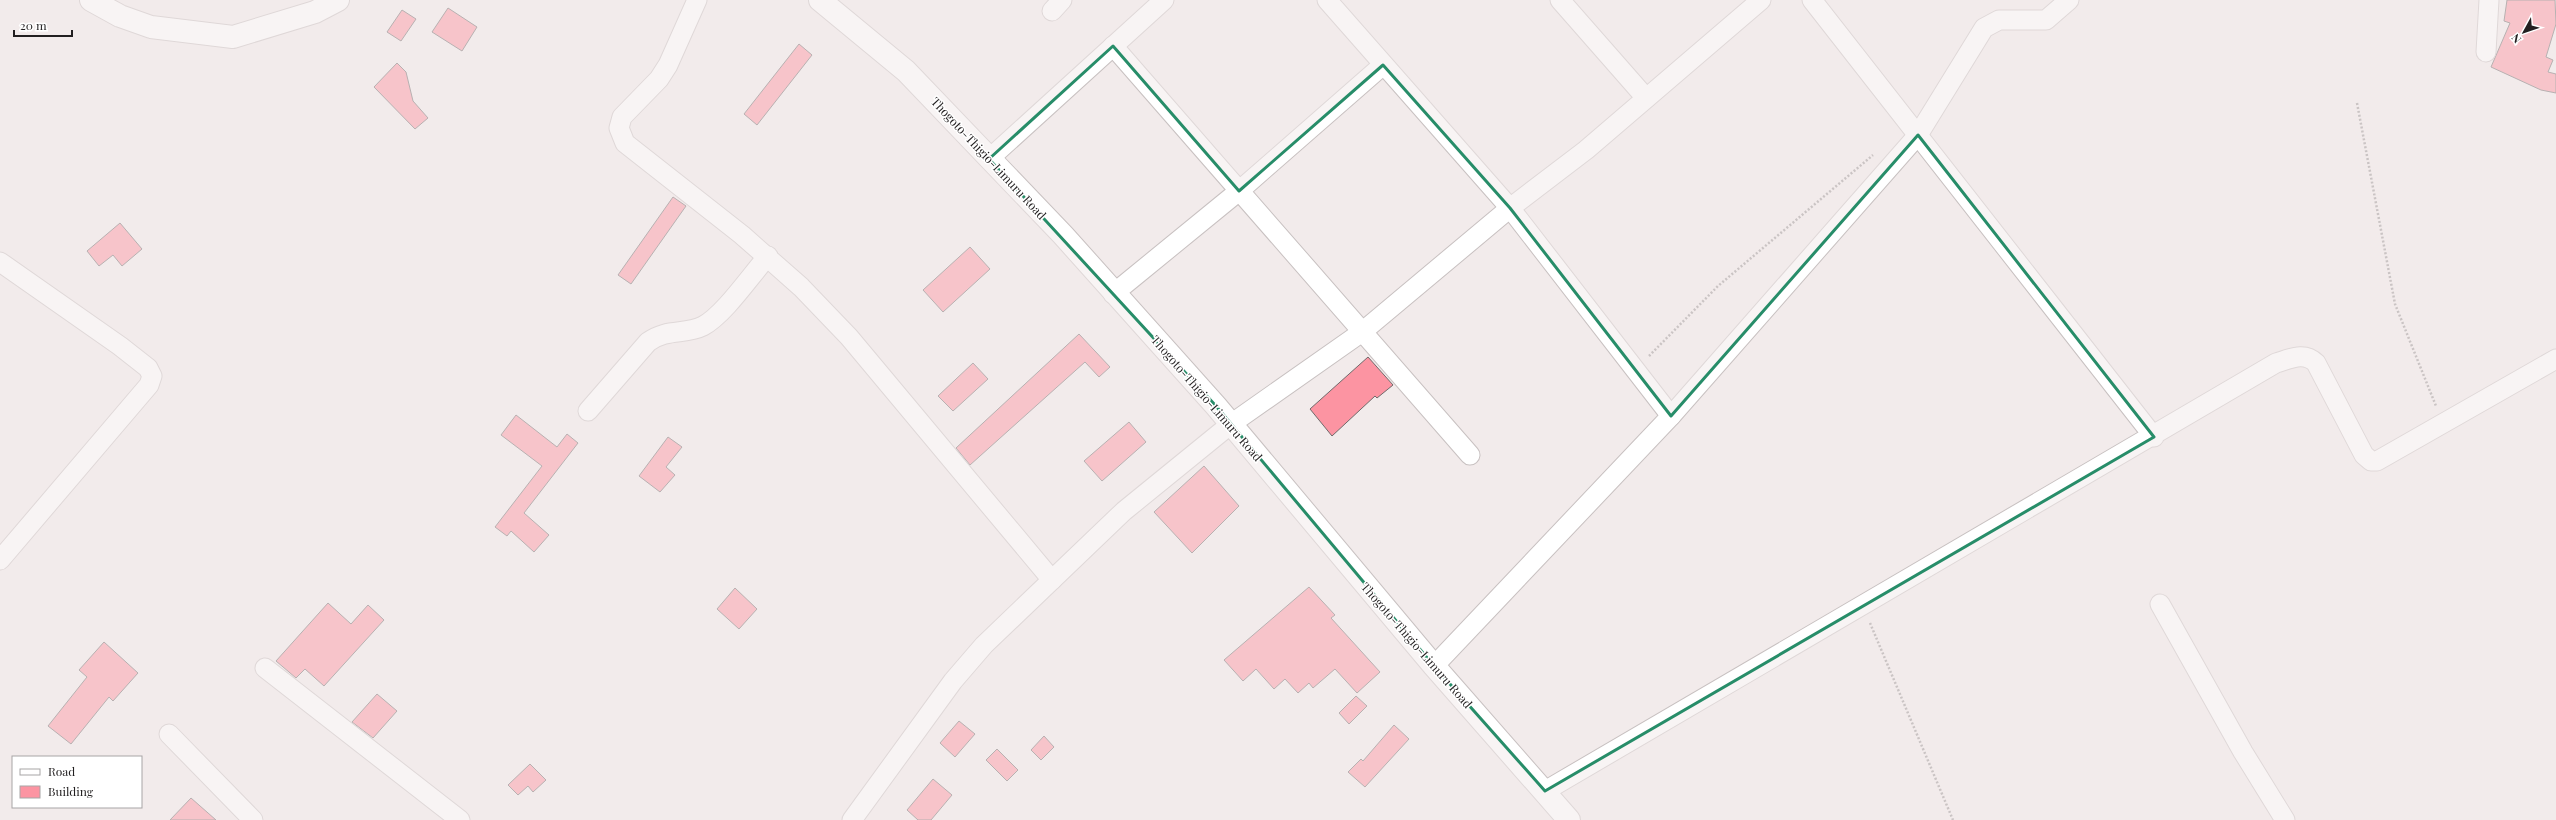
<svg xmlns="http://www.w3.org/2000/svg" width="2556" height="820" viewBox="0 0 2556 820" font-family="'Playfair Display',serif">
	<style>
		.building { fill: #fc94a2; stroke: #716a6b }
		.lines { fill: none; stroke-linecap: round; stroke-linejoin: round }
		.minor-casing { stroke: #c8c1c1; stroke-width: 21 }
		.highway-casing { stroke: #c8c1c1; stroke-width: 24 }
		.path { stroke: #9a9595; stroke-width: 2.5; stroke-dasharray: 2 2; stroke-linecap: butt }
		.minor { stroke: #fff; stroke-width: 19 }
		.highway { stroke: #fff; stroke-width: 22 }
		.marked { fill: none; stroke: #278d69; stroke-width: 3; stroke-linejoin: round }
		.labels { text-anchor: middle; dominant-baseline: central; stroke-width: 3; stroke-linejoin: round; paint-order: stroke }
		.street-label { font-size: 12px; fill: #221f20; stroke: #fff }
	</style>
	<rect width="100%" height="100%" fill="#f2ebeb"/>
	<g class="building">
		<path d="M2507,0H2555L2556,24L2546,57L2553,60L2548,72L2556,74V93L2541,90L2491,67L2510,23L2504,21Z"/>
		<path d="M448,8L477,27L462,51L432,32Z"/>
		<path d="M402,10L416,19L401,41L387,32Z"/>
		<path d="M799,44L812,55L757,125L744,114Z"/>
		<path d="M397,63L406,72L413,101L428,118L415,129L374,87Z"/>
		<path d="M673,197L686,206L631,284L618,275Z"/>
		<path d="M120,223L142,249L122,266L113,255L99,266L87,251Z"/>
		<path d="M970,247L990,269L943,312L923,290Z"/>
		<path d="M1079,334L1110,367L1099,377L1085,362L970,465L956,448Z"/>
		<path d="M1368,357L1393,385L1377,398L1375,396L1332,436L1310,409Z"/>
		<path d="M973,363L988,379L953,411L938,396Z"/>
		<path d="M516,415L557,447L567,434L578,443L524,513L549,535L534,552L511,531L507,536L495,527L542,466L501,435Z"/>
		<path d="M1129,422L1146,442L1102,481L1084,461Z"/>
		<path d="M668,437L682,447L666,467L675,475L660,492L639,476Z"/>
		<path d="M1204,466L1239,506L1192,553L1154,512Z"/>
		<path d="M1309,587L1335,615L1331,618L1380,672L1357,693L1335,669L1313,688L1309,683L1298,693L1285,679L1274,689L1256,669L1243,681L1224,660Z"/>
		<path d="M735,588L757,609L739,629L717,609Z"/>
		<path d="M328,603L351,624L368,605L384,620L324,686L305,669L296,678L276,661Z"/>
		<path d="M104,642L138,673L113,701L109,697L71,744L48,726L87,677L79,670Z"/>
		<path d="M377,694L397,711L373,738L352,722Z"/>
		<path d="M1356,696L1367,706L1349,724L1339,713Z"/>
		<path d="M959,721L975,734L955,757L940,743Z"/>
		<path d="M1394,725L1409,739L1365,787L1348,772L1361,759L1363,761Z"/>
		<path d="M1044,736L1054,747L1041,760L1031,750Z"/>
		<path d="M997,749L1018,770L1007,781L986,760Z"/>
		<path d="M530,764L546,780L533,792L528,786L518,795L508,785Z"/>
		<path d="M933,779L952,795L931,820H918L907,810Z"/>
		<path d="M191,798L216,820H170Z"/>
	</g>
	<g class="lines">
		<g class="minor-casing">
			<g id="minor">
				<path d="M697,0L668,65L659,79L622,117L619,128L625,143L742,235L801,287L849,337L1052,580"/>
				<path d="M1327,0L1510,208L1671,416"/>
				<path d="M1560,0L1646,98"/>
				<path d="M1812,0L2154,437"/>
				<path d="M1052,11L1062,0"/>
				<path d="M1113,46L1470,455"/>
				<path d="M2486,52L2489,0"/>
				<path d="M989,159L1164,0"/>
				<path d="M0,262L120,346L148,368L152,376L149,385L0,560"/>
				<path d="M1113,294L1239,191L1383,65"/>
				<path d="M588,411L648,342C667,328 685,335 703,326C724,315 751,275 768,256"/>
				<path d="M2160,604L2243,752L2285,820"/>
				<path d="M1434,666L1671,416L1918,135L1984,28L1999,20H2046L2069,0"/>
				<path d="M265,668L460,820"/>
				<path d="M169,734L253,820"/>
				<path d="M1545,791L2276,363C2290,359 2304,351 2316,363L2364,455L2371,461H2377L2556,359"/>
				<path d="M852,820L953,681L984,645L1124,511L1231,424L1362,332L1510,208L1586,150L1761,0"/>
			</g>
		</g>
		<g class="highway-casing">
			<g id="highway">
				<path d="M91,0L120,16L151,27L233,37L315,12L338,0"/>
				<path d="M820,0L906,71L1063,235L1216,406L1434,666L1569,820"/>
			</g>
		</g>
		<g class="path">
			<path d="M2357,103L2395,304L2436,406"/>
			<path d="M1649,356L1718,286L1873,155"/>
			<path d="M1870,623L1953,820"/>
		</g>
		<use href="#minor" class="minor"/>
		<use href="#highway" class="highway"/>
	</g>
	<path d="M0 0H2556V820H0ZM1113,46L1239,191L1383,65L1510,208L1671,416L1918,135L2154,437L1545,791L1434,666L1216,406L989,159Z" fill="#f2ebeb" fill-opacity=".55" fill-rule="evenodd"/>
	<path class="marked" d="M1113,46L1239,191L1383,65L1510,208L1671,416L1918,135L2154,437L1545,791L1434,666L1216,406L989,159Z"/>
	<g class="labels">
		<g class="street-label">
			<text transform="translate(989 158) rotate(47)">Thogoto-Thigio-Limuru Road</text>
			<text transform="translate(1207 398) rotate(49)">Thogoto-Thigio-Limuru Road</text>
			<text transform="translate(1417 645) rotate(49)">Thogoto-Thigio-Limuru Road</text>
		</g>
	</g>
	<rect x="12" y="756" width="130" height="52" fill="#ffffff" stroke="#a7a5a6"/>
	<rect x="20" y="769" width="20" height="6" fill="#ffffff" stroke="#a7a5a6"/>
	<text x="48" y="776" font-size="12" fill="#221f20">Road</text>
	<rect x="20" y="786" width="20" height="12" fill="#fc94a2" stroke="#a7a5a6"/>
	<text x="48" y="796" font-size="12" fill="#221f20">Building</text>
	<g transform="translate(2524 32) rotate(230)" stroke="#ffffff" stroke-width="3" paint-order="stroke">
	<path d="M0-3L7 15L0 10L-7 15Z" fill="#221f20"/>
	<text y="-6" font-size="11" font-weight="bold" text-anchor="middle" fill="#221f20">N</text>
	</g>
	<path d="M14 30v6h58v-6" fill="none" stroke="#221f20" stroke-width="2"/>
	<text x="20" y="30" font-size="12" fill="#221f20" stroke="#ffffff" stroke-width="3" paint-order="stroke">20 m</text>
</svg>
